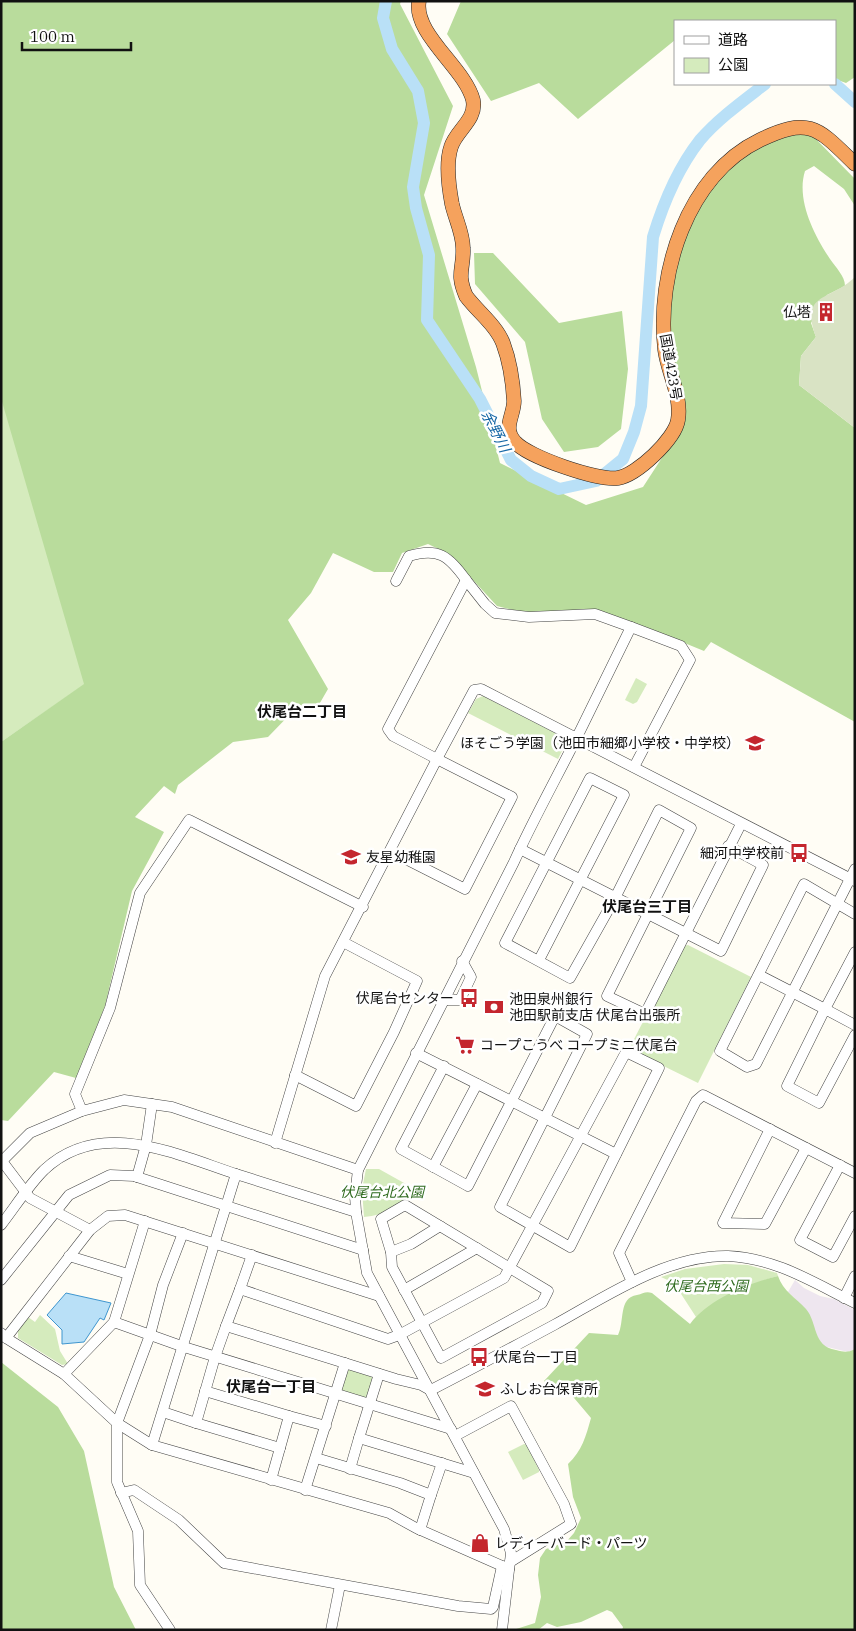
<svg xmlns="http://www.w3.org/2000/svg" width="856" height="1631" viewBox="0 0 856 1631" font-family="'IBM Plex Serif','Noto Sans JP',serif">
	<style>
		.industrial { fill: #eee6ef }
		.green { fill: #d5ebbd }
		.forest { fill: #b9dc9c }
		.cemetery { fill: #d9e3c4 }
		.water { fill: #b9e0f7; stroke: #3f96cf }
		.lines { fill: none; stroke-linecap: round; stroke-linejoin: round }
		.river { stroke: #b9e0f7; stroke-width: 12 }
		.minor-casing { stroke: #444; stroke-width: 11 }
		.highway-casing { stroke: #222; stroke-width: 15 }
		.minor { stroke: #fff; stroke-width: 10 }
		.highway { stroke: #f5a25d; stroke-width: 14 }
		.labels { text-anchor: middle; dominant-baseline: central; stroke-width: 5; stroke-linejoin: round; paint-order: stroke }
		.poi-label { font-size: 14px; fill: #111; stroke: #fff; text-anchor: start }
		.street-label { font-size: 14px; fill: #111; stroke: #fff }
		.park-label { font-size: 14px; font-style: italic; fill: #2f6b1f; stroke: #fff }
		.water-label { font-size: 15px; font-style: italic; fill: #1768a6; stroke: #fff }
		.neighbourhood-label { font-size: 15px; font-weight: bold; fill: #111; stroke: #fff }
	</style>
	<rect width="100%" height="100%" fill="#fffdf5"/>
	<path class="industrial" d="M795,1280L804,1288L820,1296L834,1299L855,1310V1349L848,1352L823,1346L815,1334L807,1311L788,1292Z"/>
	<g class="green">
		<path d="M1,389L85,684L1,742Z"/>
		<path d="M636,678L647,684L637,702L633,704L625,700Z"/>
		<path d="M483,696L563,737L566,743L558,759L468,713L476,699Z"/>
		<path d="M688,945L751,977L698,1083L629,1049L682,946Z"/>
		<path d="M366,1169H379L413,1188C402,1206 385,1215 364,1217L362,1189Z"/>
		<path d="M724,1264L748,1265L777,1273L778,1276C747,1284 723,1299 696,1317L674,1283L661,1277L685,1269Z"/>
		<path d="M40,1315L55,1329L60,1351L68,1364L62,1365L18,1338V1330L28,1317L35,1322Z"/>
		<path d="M349,1368L372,1375L373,1379L368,1396L365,1398L343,1392L341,1389L346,1370Z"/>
		<path d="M524,1444L527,1445L539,1470V1472L523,1480L508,1452Z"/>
	</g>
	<g class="forest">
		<path d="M1,1H401L400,4L453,106L424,195L476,367L500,463L586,505L643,487L680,430L670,341V297L680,250L693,220L713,185L731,165L767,142L797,131L809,132L855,179V206L844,189L814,166L805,171C796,200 814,235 830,259C836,268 845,276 845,286L827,295L811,323L816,337L801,356L799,385L855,428V722L711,642L704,651L648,628L592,609L526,613L497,606L449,554L428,544L402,553L393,572H374L333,553L311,593L288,620L328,689L317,708L299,705L268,737L233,742L178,785L175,794L164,786L135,817L164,832L132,891L105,1006L76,1078L54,1072L8,1121L1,1120V742L84,684L1,398Z"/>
		<path d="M461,1H855V77L846,83L835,79V21H675V40L578,119L539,83L491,101L447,34Z"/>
		<path d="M474,253H493L559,323L622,311L628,369L621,429L598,447L564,452L542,419L525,342L475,284Z"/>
		<path d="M778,1276C783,1291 796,1298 806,1309C818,1323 812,1346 836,1350C844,1352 847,1353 855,1349V1630H622L623,1627L612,1612L607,1610L581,1622L557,1627L547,1623L538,1630H513L535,1623L541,1597L538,1575L540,1558L546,1549L566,1542L574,1533L581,1518L573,1497L568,1464C582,1451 586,1436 591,1418L569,1392L553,1387L544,1381L589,1333L618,1335C625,1321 618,1298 637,1295C643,1294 645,1291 652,1293L690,1324C709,1299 749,1283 778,1276Z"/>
		<path d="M1,1362L58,1407L84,1451L114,1587L136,1630H1Z"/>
	</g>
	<path class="cemetery" d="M855,277V428L799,385L801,356L816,337C800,292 829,302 855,277Z"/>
	<path class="water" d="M66,1293L111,1303L104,1320L100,1318L84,1342L62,1344V1330L47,1315Z"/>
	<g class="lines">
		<g class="river">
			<path d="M386,1L383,18L392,49L418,91L424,123L413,187L416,208L429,255L427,320L480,399L511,460L531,476L559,489L596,481L623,459L634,432L641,406L653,237C663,204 678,168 700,140C718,119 743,101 765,84"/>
			<path d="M835,84L855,102"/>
		</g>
		<g class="minor-casing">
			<g id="minor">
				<path d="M396,581L409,556C438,547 449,556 466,580"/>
				<path d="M631,627L681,646L690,660L634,767"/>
				<path d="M520,849L721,951L763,865L728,846"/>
				<path d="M855,869C822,934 789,999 756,1064L747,1067L720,1051L804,884L855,914"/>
				<path d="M539,960L624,795L590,778L505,943L570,978L615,898L659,810L691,828L607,996L645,1014L741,824"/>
				<path d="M759,975L825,1009L855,952"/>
				<path d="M443,1000H460L471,977L462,961"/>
				<path d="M855,1025L825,1009L787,1086L819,1103L855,1035"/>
				<path d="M416,1053L616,1154"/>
				<path d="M295,1075L356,1106L394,1032L417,981L343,942"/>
				<path d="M82,1111L75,1094L110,1008L140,893L189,820L363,907"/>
				<path d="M770,1129L723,1223L765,1224L806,1148"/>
				<path d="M275,1143L325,976L437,759L512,797L465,889L390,851"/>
				<path d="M840,1165L800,1240L833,1257L855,1216"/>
				<path d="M433,1167L477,1084"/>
				<path d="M137,1177L146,1145L152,1104"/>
				<path d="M405,1205L548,1291L542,1303L441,1358L392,1267L391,1252L381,1219Z"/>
				<path d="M1,1225C15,1207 28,1186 44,1170C100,1117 175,1154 236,1174"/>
				<path d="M90,1230L30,1198L2,1161L30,1133L82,1111L124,1100L172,1107L358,1170"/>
				<path d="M183,1233L163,1285L150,1335L117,1423L152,1445L389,1513L416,1528L509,1569"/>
				<path d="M391,1252L411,1244L440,1226"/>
				<path d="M69,1256L128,1274"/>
				<path d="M1,1280L69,1195L110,1175L134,1176L363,1250"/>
				<path d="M632,1282L619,1253L696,1101L703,1095L855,1173"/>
				<path d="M240,1289L252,1255"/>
				<path d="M404,1290L477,1248"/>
				<path d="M844,1298L855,1276"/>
				<path d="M114,1322L145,1221"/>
				<path d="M1,1333L6,1338L64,1374L117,1423V1482L138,1531L140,1585L170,1630"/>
				<path d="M6,1338L90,1230L108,1216L125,1215L379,1296"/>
				<path d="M64,1374L114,1322L184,1347L451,1429"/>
				<path d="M379,1374L359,1438L474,1473"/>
				<path d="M430,1390L421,1385L396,1379L226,1326L240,1289L388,1339L399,1335L504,1278L626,1052L659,1068L570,1247L500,1207L587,1034L555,1016L468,1186L401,1149L444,1066"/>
				<path d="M431,1390C472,1369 513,1347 554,1325C607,1296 666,1255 728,1256C776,1258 814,1283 855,1303"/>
				<path d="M205,1391L289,1416"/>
				<path d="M163,1412L196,1423L215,1357L226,1326"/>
				<path d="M196,1423L280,1448"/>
				<path d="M455,1436L511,1406L564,1504L571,1524L510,1562"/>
				<path d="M152,1445L236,1174L356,1212"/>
				<path d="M316,1458L400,1483L431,1495L420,1530"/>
				<path d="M350,1469L359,1438"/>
				<path d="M271,1480L289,1416L326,1426"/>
				<path d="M305,1490L345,1363"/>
				<path d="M121,1493L134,1490L179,1520L224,1563L458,1606L491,1609L493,1607L502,1566"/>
				<path d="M431,1495L442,1463"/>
				<path d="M331,1630L340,1585"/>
				<path d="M502,1630L511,1553L504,1529L367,1273L356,1212L355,1195L358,1170L514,862C533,820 556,779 577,737L581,729L631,627L595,614L529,617L495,613L485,604L466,580L388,729L393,736L437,759L474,690L481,689L855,881"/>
			</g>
		</g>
		<g class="highway-casing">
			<path id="highway" d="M419,1C413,34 465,68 473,100C477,120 456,130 451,147C446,162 449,188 452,204C455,218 463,233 463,248C464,269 456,273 466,296C477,311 496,325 503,343C509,359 513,383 514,401C514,416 502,428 515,442C528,457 598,481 618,478C637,475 675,439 678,420C682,396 668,373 665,350C656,274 687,175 760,140C810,116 818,128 855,164"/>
		</g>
		<use href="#minor" class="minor"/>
		<use href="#highway" class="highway"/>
	</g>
	<defs>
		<g id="building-bare" transform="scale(1.5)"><path d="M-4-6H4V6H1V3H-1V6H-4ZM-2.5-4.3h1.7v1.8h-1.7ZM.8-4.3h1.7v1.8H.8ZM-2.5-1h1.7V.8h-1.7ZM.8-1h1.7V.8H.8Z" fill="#c4262e" stroke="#fff" stroke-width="2.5" paint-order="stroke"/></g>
		<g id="school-bare" transform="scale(1.5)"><path d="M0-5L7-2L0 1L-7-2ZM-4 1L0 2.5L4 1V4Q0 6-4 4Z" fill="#c4262e" stroke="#fff" stroke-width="2.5" paint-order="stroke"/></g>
		<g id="bus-bare" transform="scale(1.5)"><path d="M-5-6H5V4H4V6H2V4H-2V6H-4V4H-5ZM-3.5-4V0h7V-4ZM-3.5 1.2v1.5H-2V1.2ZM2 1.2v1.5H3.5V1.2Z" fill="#c4262e" stroke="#fff" stroke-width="2.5" paint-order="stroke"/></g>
		<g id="bank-bare" transform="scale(1.5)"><path d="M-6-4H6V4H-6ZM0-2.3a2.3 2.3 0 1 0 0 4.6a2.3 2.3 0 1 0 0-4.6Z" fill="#c4262e" stroke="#fff" stroke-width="2.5" paint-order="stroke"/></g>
		<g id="supermarket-bare" transform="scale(1.5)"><path d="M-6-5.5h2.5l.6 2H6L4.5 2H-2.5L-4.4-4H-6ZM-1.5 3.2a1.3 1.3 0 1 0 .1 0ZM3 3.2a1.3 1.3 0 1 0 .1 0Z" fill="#c4262e" stroke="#fff" stroke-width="2.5" paint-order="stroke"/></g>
		<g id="shop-bare" transform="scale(1.5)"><path d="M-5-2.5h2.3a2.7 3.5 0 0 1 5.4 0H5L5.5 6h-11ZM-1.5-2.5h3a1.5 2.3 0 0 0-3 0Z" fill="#c4262e" stroke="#fff" stroke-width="2.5" paint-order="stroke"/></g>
	</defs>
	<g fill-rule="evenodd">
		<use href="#building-bare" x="826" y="312"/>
		<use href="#school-bare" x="755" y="743"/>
		<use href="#bus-bare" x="799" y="853"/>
		<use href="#school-bare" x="351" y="857"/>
		<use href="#bus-bare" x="469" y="998"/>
		<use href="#bank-bare" x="494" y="1007"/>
		<use href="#supermarket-bare" x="465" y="1045"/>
		<use href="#bus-bare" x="479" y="1357"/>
		<use href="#school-bare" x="485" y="1389"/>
		<use href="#shop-bare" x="480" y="1543"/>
	</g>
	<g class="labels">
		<g class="poi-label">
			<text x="811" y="312" text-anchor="end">仏塔</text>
			<text x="740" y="743" text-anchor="end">ほそごう学園（池田市細郷小学校・中学校）</text>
			<text x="784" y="853" text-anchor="end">細河中学校前</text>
			<text x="366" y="857">友星幼稚園</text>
			<text x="454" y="998" text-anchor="end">伏尾台センター</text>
			<text x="509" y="999">池田泉州銀行<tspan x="509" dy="16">池田駅前支店 伏尾台出張所</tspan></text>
			<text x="480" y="1045">コープこうべ コープミニ伏尾台</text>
			<text x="494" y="1357">伏尾台一丁目</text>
			<text x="500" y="1389">ふしお台保育所</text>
			<text x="495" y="1543">レディーバード・パーツ</text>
		</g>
		<g class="street-label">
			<text transform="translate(671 367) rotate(80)">国道423号</text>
		</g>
		<g class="park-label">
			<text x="382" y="1192">伏尾台北公園</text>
			<text x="706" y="1286">伏尾台⻄公園</text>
		</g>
		<g class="water-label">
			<text transform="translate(496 431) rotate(63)">余野川</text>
		</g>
		<g class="neighbourhood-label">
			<text x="302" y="711">伏尾台二丁目</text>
			<text x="647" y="906">伏尾台三丁目</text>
			<text x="271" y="1386">伏尾台一丁目</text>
		</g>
	</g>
	<rect width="856" height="1631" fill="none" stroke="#111111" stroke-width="5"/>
	<rect x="674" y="20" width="162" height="65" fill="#ffffff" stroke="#a0a0a0"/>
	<rect x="684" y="36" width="25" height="8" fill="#ffffff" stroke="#a0a0a0"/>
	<text x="718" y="45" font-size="15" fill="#111111">道路</text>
	<rect x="684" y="58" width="25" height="15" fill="#d5ebbd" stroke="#a0a0a0"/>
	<text x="718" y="70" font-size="15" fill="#111111">公園</text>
	<path d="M22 42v8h109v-8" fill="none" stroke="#111111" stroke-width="2.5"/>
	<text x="30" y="42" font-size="15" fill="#111111" stroke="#ffffff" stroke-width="4" paint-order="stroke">100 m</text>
</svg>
